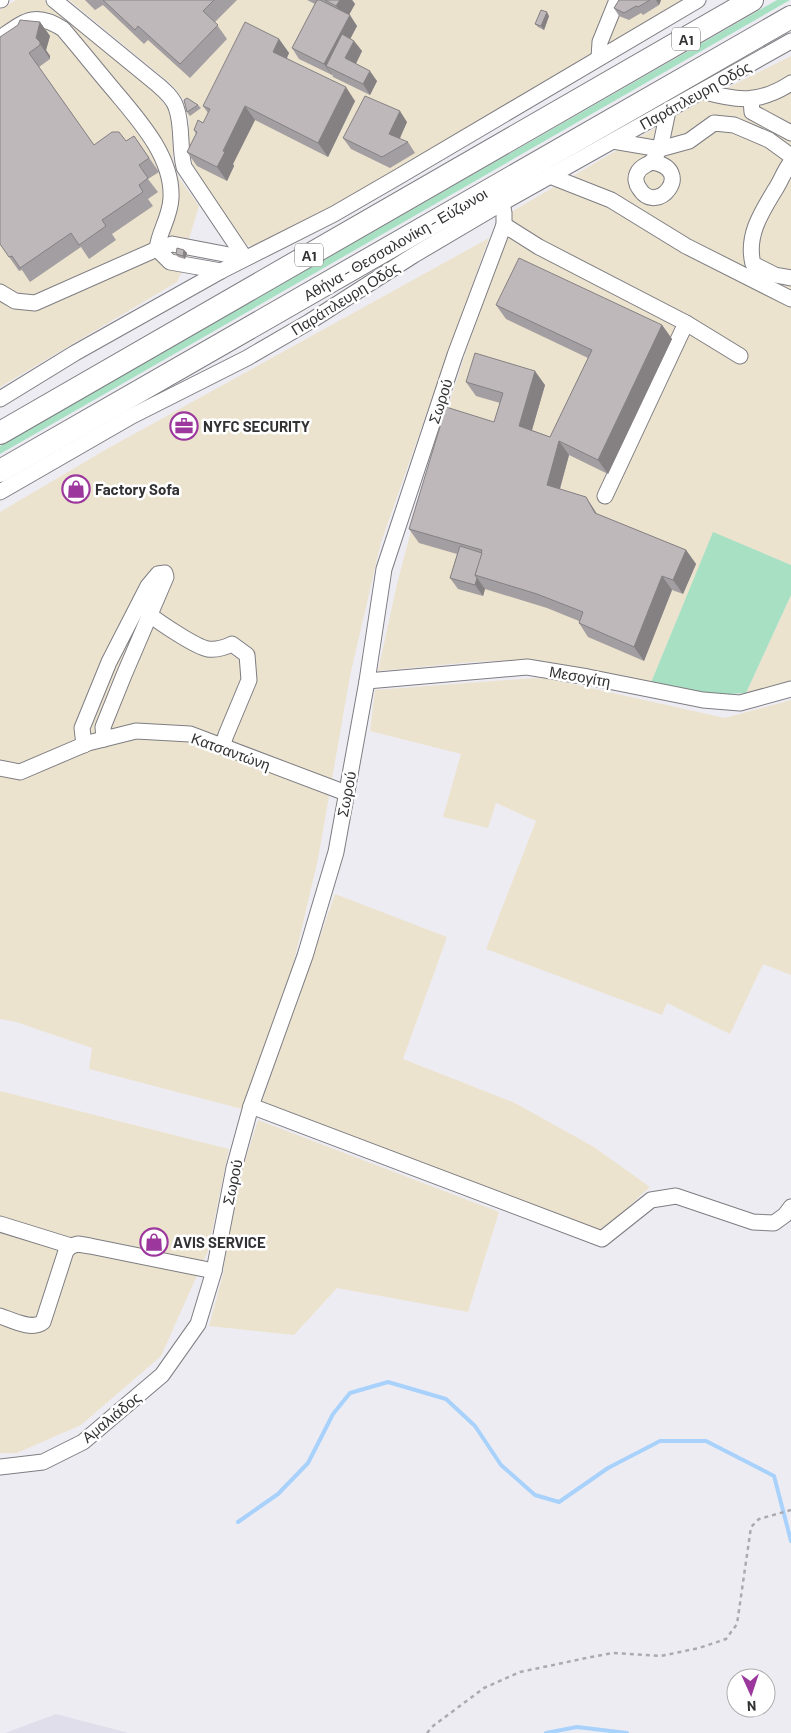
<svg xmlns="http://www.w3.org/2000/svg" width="791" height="1733" viewBox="0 0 791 1733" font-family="Barlow,sans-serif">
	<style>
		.industrial { fill: #ece3ce }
		.built { fill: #e1deec }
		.green { fill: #a8e0c3 }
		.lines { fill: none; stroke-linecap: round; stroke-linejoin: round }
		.stream { stroke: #a8d2fb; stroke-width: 4 }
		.minor-casing { stroke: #7e7d82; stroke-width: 17 }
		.highway-casing { stroke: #7e7d82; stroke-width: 24 }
		.path { stroke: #acaab0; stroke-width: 2.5; stroke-dasharray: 4 4; stroke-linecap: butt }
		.minor { stroke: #fff; stroke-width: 15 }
		.highway { stroke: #fff; stroke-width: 22 }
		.wall { fill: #a39ea1 }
		.shaded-wall { fill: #858183 }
		.building { fill: #beb8bb; stroke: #858183 }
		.labels { text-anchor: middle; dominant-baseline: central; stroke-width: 5; stroke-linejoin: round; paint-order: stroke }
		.shield { fill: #fff; stroke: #706f70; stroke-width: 1 }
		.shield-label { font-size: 14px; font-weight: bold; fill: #323133 }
		.street-label { font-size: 15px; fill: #323133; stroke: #fff }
		.poi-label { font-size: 15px; font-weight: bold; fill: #323133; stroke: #fff; text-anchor: start }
	</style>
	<rect width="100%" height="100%" fill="#eeecf3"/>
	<g class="industrial">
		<path d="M16,0H44L125,65L159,97L168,109L173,124V160L179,178L199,206L189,239L188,258L177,282L0,387V10Z"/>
		<path d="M69,0H687L336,206L253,246L247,245L194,171L189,150V121L183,99L171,84Z"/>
		<path d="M791,56V565L713,533L650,685L517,660L472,662L378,671L397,584L425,478L511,212L703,100Z"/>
		<path d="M489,238L381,542L350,676L318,859L291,974L242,1109L89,1069L92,1048L16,1022L0,1019V512L105,450Z"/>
		<path d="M791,595V683L746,693Z"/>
		<path d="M534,678L550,679L725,718L791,700V975L763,964L730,1034L667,1003L662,1015L486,949L536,821L496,803L488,828L443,817L461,754L370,731L375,690Z"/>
		<path d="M335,894L447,937L403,1059L515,1103L594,1147L650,1187L600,1233L261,1104Z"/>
		<path d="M0,1091L229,1149L208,1251L161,1356L81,1425L17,1453H0Z"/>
		<path d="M258,1120L499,1212L468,1312L337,1288L294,1335L209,1326L223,1274L231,1217L244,1164Z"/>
	</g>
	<path class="built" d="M56,1714L129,1733H5Z"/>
	<g class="green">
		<path d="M777,0H790L0,454V446Z"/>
		<path d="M713,532L791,565V595L746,693L711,695L650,685Z"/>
	</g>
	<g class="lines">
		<g class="stream">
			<path d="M238,1522L278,1494L308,1463L333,1414L350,1393L388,1382L446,1399L475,1426L501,1465L535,1495L559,1502L608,1468L660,1441H706L774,1476L791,1541"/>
			<path d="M546,1733L577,1727L627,1733"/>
		</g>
		<g class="minor-casing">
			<g id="minor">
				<path d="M0,0H1"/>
				<path d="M54,0L158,85C165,91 173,98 176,107C183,125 179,147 184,167L245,258"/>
				<path d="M0,38C25,21 35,11 63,29C80,49 96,69 112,88C137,118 173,156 171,198C170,218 159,231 157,249L170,262L221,271"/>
				<path d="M599,58L600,42L617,0"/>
				<path d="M702,91C737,101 759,104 791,83"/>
				<path d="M751,100L752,112L791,133"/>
				<path d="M613,141L660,149L668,111"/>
				<path d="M652,162C696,169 657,218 639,188C636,184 635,178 637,174C640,166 646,166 651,162C655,159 657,152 660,149L689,141L714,123L734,125L769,140L791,156"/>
				<path d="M791,162C784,171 781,181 775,190C761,213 746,236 753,264L775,275L791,278"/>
				<path d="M550,176L611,200L686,246L791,299"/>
				<path d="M504,225L539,247L686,323L740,356"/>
				<path d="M0,292L15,301L35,303L157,249L172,244L245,258"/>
				<path d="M0,399L75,353L221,271L334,214L398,177L698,0"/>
				<path d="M0,492L132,416L247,358L309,322L414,255L502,203L791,41"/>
				<path d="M605,496L686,323"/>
				<path d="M149,614C160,623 196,647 208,649C217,650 224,648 232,644L247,655L249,680L226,735L222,747"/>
				<path d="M367,681L527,667L588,677L703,700L740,703L791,689"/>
				<path d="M84,745L82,728L109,662L148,586L158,574L165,573L166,577L124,675L103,727L104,739"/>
				<path d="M0,768L20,772L88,743L136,731L190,734L346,793"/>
				<path d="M251,1106L602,1239L651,1200L676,1196L753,1222L774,1223L785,1215L791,1207"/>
				<path d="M0,1224L71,1246L78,1244L90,1246L214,1271"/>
				<path d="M0,1316C12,1320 32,1331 43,1322L66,1251L71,1246"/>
				<path d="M0,1467L43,1462L83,1442L162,1375L198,1324L214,1271L234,1168L251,1106L305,956L336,852L367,681L384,569L455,355L504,225V213L502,203"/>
			</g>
		</g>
		<g class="highway-casing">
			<g id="highway">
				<path d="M0,433L752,0"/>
				<path d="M0,471L791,17"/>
			</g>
		</g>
		<path class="path" d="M427,1733L433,1726L484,1688L520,1672L591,1657L613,1653L661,1656L699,1648L726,1639L737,1624L751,1527L759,1519L791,1510"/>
		<use href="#minor" class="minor"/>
		<use href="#highway" class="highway"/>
	</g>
	<g class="wall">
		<path d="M85,0H237L215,22L227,39L190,78L148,40L144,44L103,5L95,10Z"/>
		<path d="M307,0H352L355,4L349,15L357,26L350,39L354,41L362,51L356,64L377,81L370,95L333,77L332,74V75L299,59L292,48L315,4Z"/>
		<path d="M619,0H661L659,5L643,15L641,13L629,20L619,16L614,8Z"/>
		<path d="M549,16L544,30L538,27L535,24Z"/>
		<path d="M40,22L50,36L46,50L50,56V59L39,67L94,145L126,141L134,136L159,172L148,179L158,192L148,199L153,206L112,234L116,240L89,259L81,247L30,282L22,270L19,271L0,244V37Z"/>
		<path d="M279,39L289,53L287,58L355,101L328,157L255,120L233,164L234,166L227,181L197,166L187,152L196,134L194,130L203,123L208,113L203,106Z"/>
		<path d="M198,105L201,108L190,116L187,112Z"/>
		<path d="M407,122L399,139L408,142L415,153L390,168L351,149L343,138Z"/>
		<path d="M184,250L187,253L185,259L178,257L176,254Z"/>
		<path d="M496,305L662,325L672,339L608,474L569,455L560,489L586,497L597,514L686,550L696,564L683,594L672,590L644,661L588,637L579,623V621L547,608L485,589L483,596L458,589L450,578L457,554L419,543L409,529L494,422L500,403L476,396L466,382L545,385L532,430L550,437L588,358L506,319Z"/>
	</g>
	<g class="shaded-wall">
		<path d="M340,0H352L355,4L346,20L336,6Z"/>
		<path d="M656,0H661L659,5Z"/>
		<path d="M547,12L549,16L544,30L541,26Z"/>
		<path d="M350,15L357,26L334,70L326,66L332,74V75L324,64Z"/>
		<path d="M40,22L50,36L46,50L50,56V59L36,38Z"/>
		<path d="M279,39L289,53L283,66L273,52Z"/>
		<path d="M354,41L362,51L353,69L345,58Z"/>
		<path d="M370,71L377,81L370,95L363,84Z"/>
		<path d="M346,87L355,101L328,157L318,143Z"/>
		<path d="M245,106L255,120L233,164L234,166L227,181L217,167L223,151Z"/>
		<path d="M400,111L407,122L397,145L389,134Z"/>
		<path d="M184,250L187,253L185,259L183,256Z"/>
		<path d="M662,325L672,339L608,474L598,460Z"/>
		<path d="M535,371L545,385L529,440L519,426Z"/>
		<path d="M559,441L569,455L557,499L547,485Z"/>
		<path d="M586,497L595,511L605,527L595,513Z"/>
		<path d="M686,550L696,564L683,594L673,580Z"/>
		<path d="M662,576L672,590L644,661L634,647Z"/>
		<path d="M477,578L485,589L483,596L475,585Z"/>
	</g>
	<g class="building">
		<path d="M103,0H214L203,11L218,25L180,64L138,26L135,30Z"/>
		<path d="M317,0H320L350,15L324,64L292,48Z"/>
		<path d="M325,0H340L336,6Z"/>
		<path d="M619,0H650L638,7L636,6L624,13L614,8Z"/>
		<path d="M541,10L547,12L541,26L535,24Z"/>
		<path d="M20,20L40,22L36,38L40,42V45L29,53L94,145L112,132H119L126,141L134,136L149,158L139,165L148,178L139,185L143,192L102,220L106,226L79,245L71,233L20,268L12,256L9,257L0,244V37L18,25Z"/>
		<path d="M245,22L279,39L273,52L346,87L318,143L245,106L223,151L225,152L217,167L187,152L197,132L194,130L198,120L203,123L210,109L203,106Z"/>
		<path d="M342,34L354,41L345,58L370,71L363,84L326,66Z"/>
		<path d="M365,96L400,111L389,134L408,142L382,157L343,138Z"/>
		<path d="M187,98L198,105L187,112L184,100Z"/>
		<path d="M177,248L184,250L183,256L176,254Z"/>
		<path d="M519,258L662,325L598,460L559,441L547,485L586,497L595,513L686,550L673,580L662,576L634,647L579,623L583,612L537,594L475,575L482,550L409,529L446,407L494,422L503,393L466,382L475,353L535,371L519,426L550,437L592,350L496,305Z"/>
		<path d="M460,546L482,553L475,575L477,578L475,585L450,578Z"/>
	</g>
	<defs>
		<g id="office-ring" transform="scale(1.4375)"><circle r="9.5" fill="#fff" stroke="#9b379d" stroke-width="1.5"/><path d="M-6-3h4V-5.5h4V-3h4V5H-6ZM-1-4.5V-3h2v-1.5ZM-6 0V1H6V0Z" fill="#9b379d"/></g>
		<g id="shop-ring" transform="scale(1.4375)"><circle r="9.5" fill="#fff" stroke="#9b379d" stroke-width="1.5"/><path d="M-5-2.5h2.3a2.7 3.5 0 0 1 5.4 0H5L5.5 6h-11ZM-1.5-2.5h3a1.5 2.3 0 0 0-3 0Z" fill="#9b379d"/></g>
	</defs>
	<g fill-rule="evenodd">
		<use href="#office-ring" x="184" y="426"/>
		<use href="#shop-ring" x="76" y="489"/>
		<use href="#shop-ring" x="154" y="1242"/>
	</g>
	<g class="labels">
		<g class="shield">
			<rect x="672" y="27.5" width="28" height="23" rx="4"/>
			<rect x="295" y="243.5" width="28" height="23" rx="4"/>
		</g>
		<g class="shield-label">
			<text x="686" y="39">Α1</text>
			<text x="309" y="255">Α1</text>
		</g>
		<g class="street-label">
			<text transform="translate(695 95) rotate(-29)">Παράπλευρη Οδός</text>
			<text transform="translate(395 244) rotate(-30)">Αθήνα - Θεσσαλονίκη - Εύζωνοι</text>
			<text transform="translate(345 298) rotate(-32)">Παράπλευρη Οδός</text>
			<text transform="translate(440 401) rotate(-72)">Σωρού</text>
			<text transform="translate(580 676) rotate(10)">Μεσογίτη</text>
			<text transform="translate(231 751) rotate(20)">Κατσαντώνη</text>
			<text transform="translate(346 794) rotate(-79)">Σωρού</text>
			<text transform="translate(232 1182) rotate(-78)">Σωρού</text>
			<text transform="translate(111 1417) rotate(-39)">Αμαλιάδος</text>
		</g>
		<g class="poi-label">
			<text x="203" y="426">NYFC SECURITY</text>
			<text x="95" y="489">Factory Sofa</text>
			<text x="173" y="1242">AVIS SERVICE</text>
		</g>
	</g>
	<g transform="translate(751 1693) rotate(177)"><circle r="24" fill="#ffffff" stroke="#adadad"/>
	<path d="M0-4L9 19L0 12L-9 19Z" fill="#9b379d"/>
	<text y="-8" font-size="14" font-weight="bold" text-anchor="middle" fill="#323133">N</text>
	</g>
</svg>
